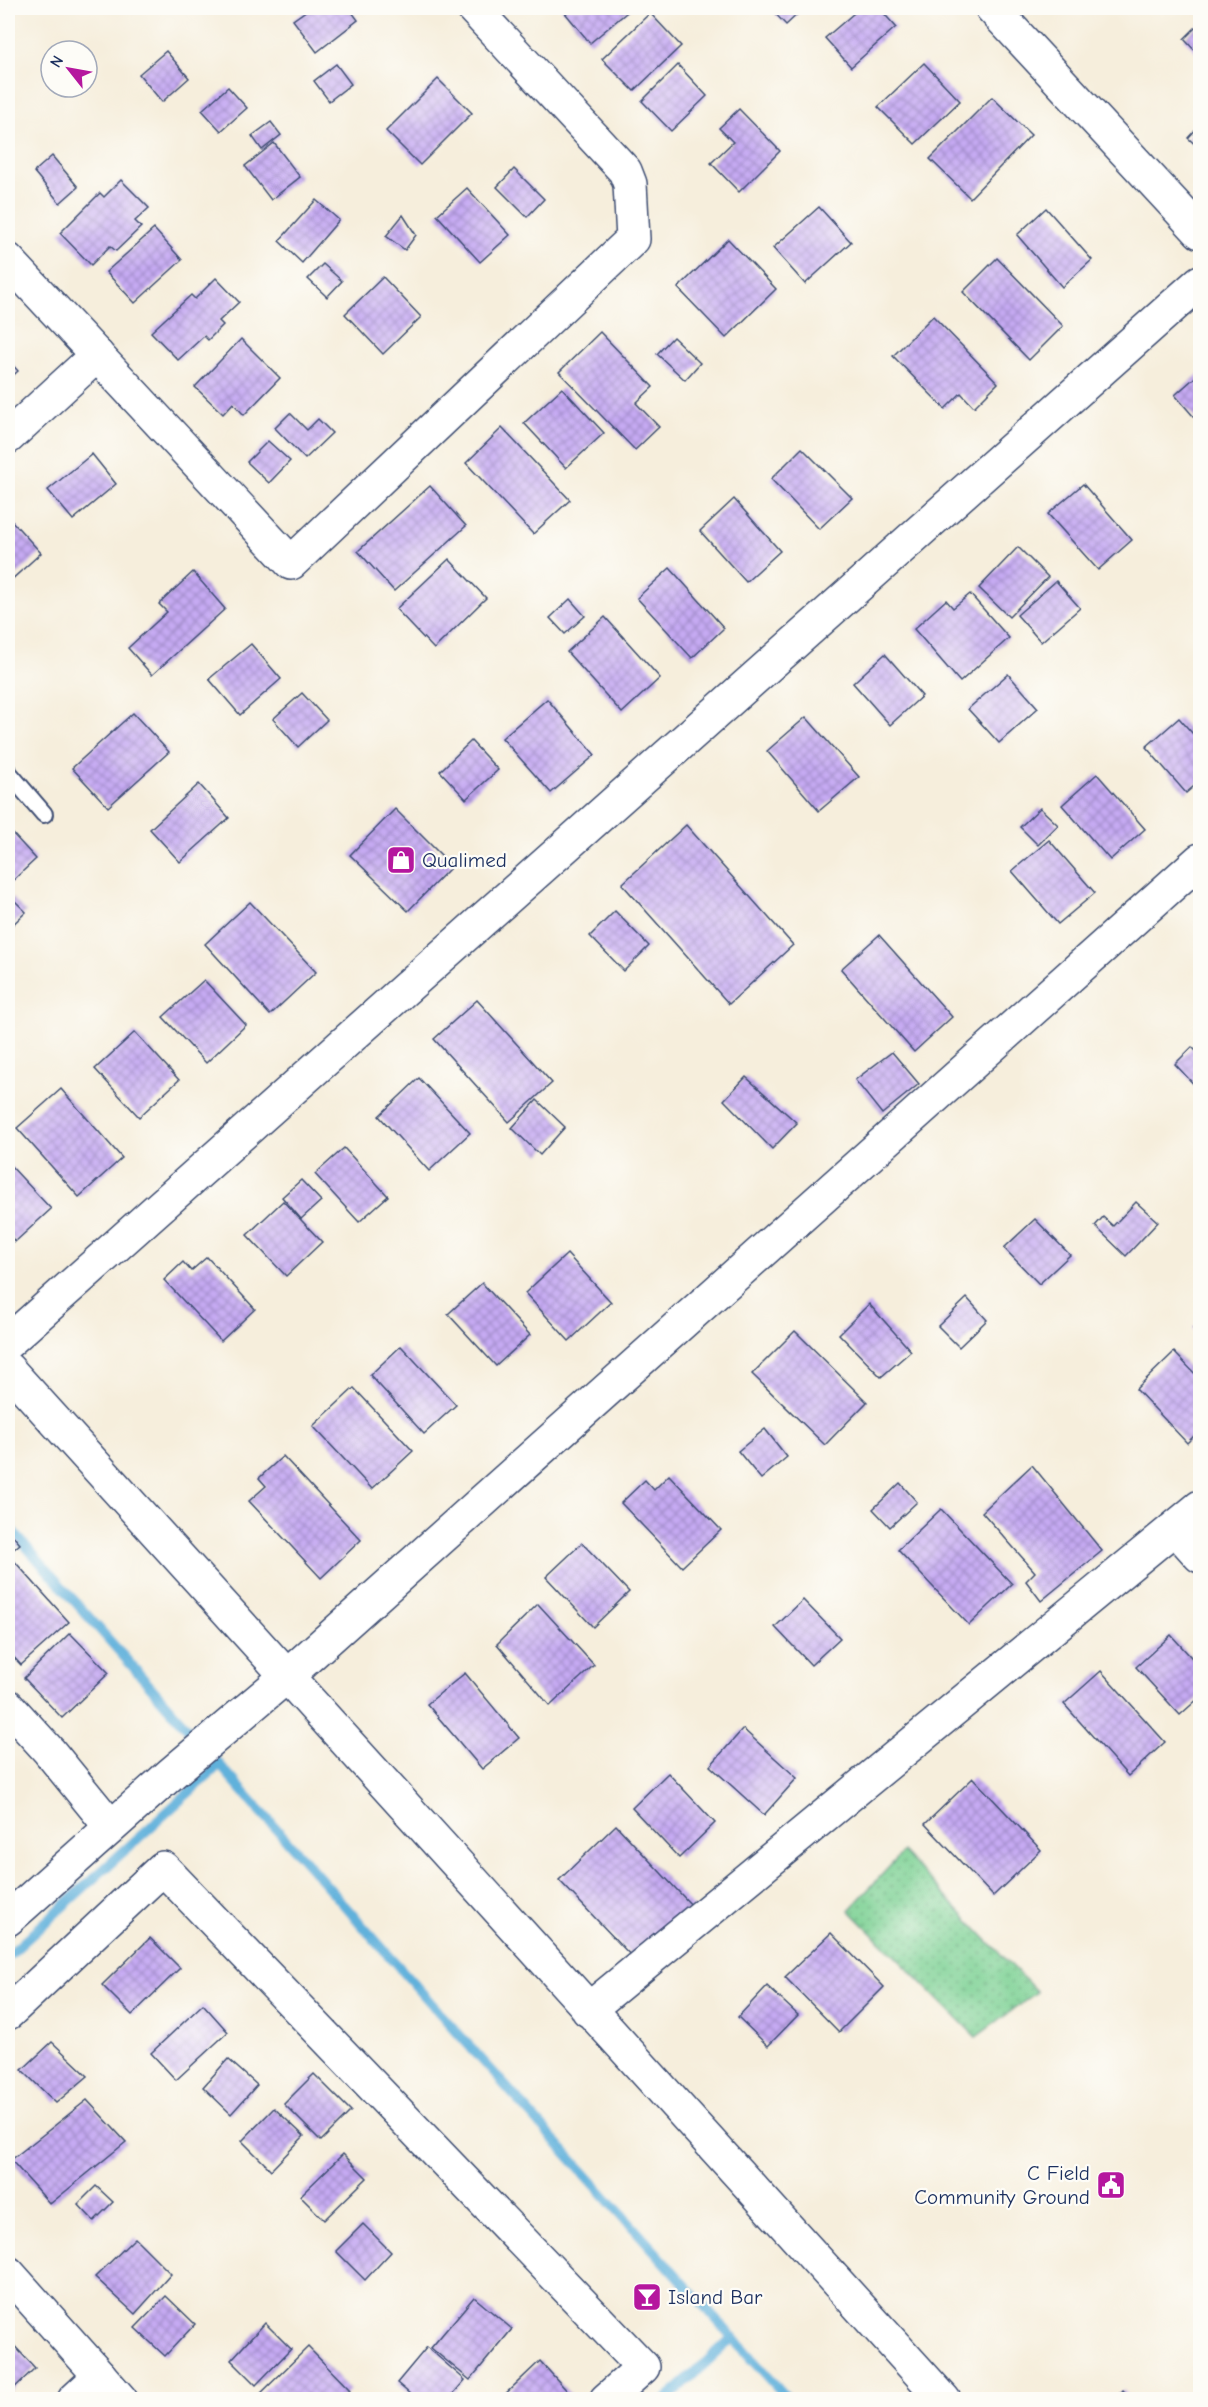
<svg xmlns="http://www.w3.org/2000/svg" width="1208" height="2407" viewBox="0 0 1208 2407" font-family="'Comic Neue',sans-serif">
	<style>
		.grass { fill: url(#grass-dots); stroke: #4c8079; stroke-width: 1.5 }
		.lines { fill: none; stroke-linecap: round; stroke-linejoin: round }
		.stream { stroke: #60b1db; stroke-width: 10 }
		.building { fill: url(#building-cross-hatch) }
		.lane-casing { stroke: #3c4c71; stroke-width: 20 }
		.street-casing { stroke: #3c4c71; stroke-width: 36 }
		.secondary-casing { stroke: #3c4c71; stroke-width: 36 }
		.lane { stroke: #fff; stroke-width: 16 }
		.street { stroke: #fff; stroke-width: 33 }
		.secondary { stroke: #fff; stroke-width: 33 }
		.labels { text-anchor: middle; dominant-baseline: central; stroke-width: 4.5; stroke-linejoin: round; paint-order: stroke }
		.poi-label { font-size: 21px; fill: #1b2f5e; stroke: #fdfcf7; text-anchor: start }
	</style>
	<defs>
		<pattern id="grass-dots" width="8" height="8" patternUnits="userSpaceOnUse" patternTransform="scale(1.5)"><rect width="8" height="8" fill="#7dd194"/><path d="M2 2h.1M6 6h.1" fill="none" stroke="#66aa7c" stroke-width="1.8" stroke-linecap="round"/></pattern>
		<pattern id="building-cross-hatch" width="8" height="8" patternUnits="userSpaceOnUse" patternTransform="scale(1.5)"><rect width="8" height="8" fill="#c6aaf3"/><path d="M0 0l8 8M0 8l8-8" fill="none" stroke="#a08bc8"/></pattern>
	</defs>
	<rect width="100%" height="100%" fill="#fdfcf7"/>
	<filter id="ink" filterUnits="userSpaceOnUse"><feTurbulence type="fractalNoise" baseFrequency=".0167" numOctaves="2"/><feDisplacementMap in="SourceGraphic" scale="12" xChannelSelector="R" yChannelSelector="G"/><feConvolveMatrix kernelMatrix="1 2 1 2 8 2 1 2 1" color-interpolation-filters="sRGB"/></filter>
	<filter id="wash" filterUnits="userSpaceOnUse"><feTurbulence type="fractalNoise" baseFrequency=".008" numOctaves="4" result="noise"/><feDisplacementMap in="SourceGraphic" scale="24" xChannelSelector="R" yChannelSelector="G"/><feGaussianBlur stdDeviation="1.35" result="paint"/><feColorMatrix in="noise" values="0 0 0 0 0 0 0 0 0 0 0 0 0 0 0 0 0 1.4 0 .05"/><feComposite in="paint" operator="in"/></filter>
	<g filter="url(#wash)">
		<rect width="100%" height="100%" fill="#f6eedc"/>
		<path class="grass" d="M903,1852L1037,1992L976,2037L849,1910Z"/>
		<g class="lines">
			<g class="stream">
				<path d="M8,1526L446,2020L789,2400"/>
				<path d="M8,1956L219,1765"/>
				<path d="M666,2400L733,2337"/>
			</g>
		</g>
		<g id="blocks">
			<g class="building">
				<path d="M310,8H349L358,20L317,52L293,20Z"/>
				<path d="M561,8H632L590,43Z"/>
				<path d="M770,8H804L786,25Z"/>
				<path d="M860,8H879L896,27L851,67L825,38Z"/>
				<path d="M650,13L681,46L634,91L602,59Z"/>
				<path d="M1200,23V56L1184,39Z"/>
				<path d="M166,51L189,78L162,102L139,74Z"/>
				<path d="M924,63L960,101L915,144L878,107Z"/>
				<path d="M336,64L351,84L329,101L314,81Z"/>
				<path d="M678,65L707,96L671,131L642,101Z"/>
				<path d="M438,79L472,113L420,165L386,131Z"/>
				<path d="M228,87L247,108L221,131L202,110Z"/>
				<path d="M992,97L1031,135L970,198L930,159Z"/>
				<path d="M739,109L780,151L739,192L711,163L733,142L719,128Z"/>
				<path d="M271,122L281,135L262,150L252,136Z"/>
				<path d="M1200,125V149L1188,138Z"/>
				<path d="M274,143L300,177L271,200L245,166Z"/>
				<path d="M52,156L78,187L60,203L34,172Z"/>
				<path d="M514,169L544,199L527,217L497,187Z"/>
				<path d="M121,180L149,208L135,221L141,227L116,251L110,246L91,265L60,233L100,193L104,197Z"/>
				<path d="M467,188L510,235L480,262L437,215Z"/>
				<path d="M316,200L339,220L302,263L279,241Z"/>
				<path d="M819,207L851,242L805,284L773,248Z"/>
				<path d="M1046,208L1092,260L1062,287L1017,235Z"/>
				<path d="M403,215L416,235L405,250L386,236Z"/>
				<path d="M154,229L182,260L135,303L106,272Z"/>
				<path d="M728,239L776,289L726,338L678,288Z"/>
				<path d="M997,258L1063,326L1029,360L963,292Z"/>
				<path d="M323,264L342,281L327,297L308,279Z"/>
				<path d="M383,277L421,317L383,354L345,314Z"/>
				<path d="M216,278L239,302L219,321L223,325L208,340L204,336L178,360L151,332L191,295L195,299Z"/>
				<path d="M933,316L998,383L974,407L961,393L945,409L893,356Z"/>
				<path d="M600,332L653,387L636,403L659,427L635,450L559,372Z"/>
				<path d="M673,337L700,363L685,380L657,354Z"/>
				<path d="M241,339L280,378L244,415L233,403L223,414L195,387Z"/>
				<path d="M8,360L18,371L8,380Z"/>
				<path d="M1200,373V424L1175,395Z"/>
				<path d="M562,388L604,433L566,468L524,423Z"/>
				<path d="M290,413L307,430L318,419L332,433L305,459L275,428Z"/>
				<path d="M502,428L570,500L533,534L466,463Z"/>
				<path d="M268,441L290,461L269,483L247,462Z"/>
				<path d="M802,448L852,498L819,529L771,479Z"/>
				<path d="M92,454L116,484L73,520L48,490Z"/>
				<path d="M1083,484L1132,540L1098,570L1048,514Z"/>
				<path d="M430,486L466,526L394,591L358,551Z"/>
				<path d="M734,499L780,551L746,582L700,531Z"/>
				<path d="M10,519L41,553L10,581L8,578V521Z"/>
				<path d="M1018,547L1048,577L1009,617L979,588Z"/>
				<path d="M449,559L486,598L434,649L396,609Z"/>
				<path d="M670,568L724,628L692,658L637,598Z"/>
				<path d="M193,572L225,609L152,675L128,648L167,612L159,604Z"/>
				<path d="M1056,581L1080,608L1041,642L1017,615Z"/>
				<path d="M970,594L1009,638L960,682L914,629L946,600L953,608Z"/>
				<path d="M570,599L585,616L565,634L550,618Z"/>
				<path d="M605,617L660,678L622,713L567,652Z"/>
				<path d="M251,644L281,679L240,715L209,679Z"/>
				<path d="M885,654L922,696L890,725L853,683Z"/>
				<path d="M1008,674L1038,708L999,743L968,709Z"/>
				<path d="M302,693L327,720L298,747L273,719Z"/>
				<path d="M547,699L595,755L551,793L502,738Z"/>
				<path d="M133,713L169,752L108,807L72,768Z"/>
				<path d="M806,717L859,777L819,811L767,751Z"/>
				<path d="M1179,718L1200,742V781L1186,793L1146,747Z"/>
				<path d="M471,741L498,770L466,799L440,771Z"/>
				<path d="M1097,774L1145,829L1110,860L1062,805Z"/>
				<path d="M199,784L229,818L180,862L150,829Z"/>
				<path d="M1040,808L1058,825L1038,845L1020,827Z"/>
				<path d="M395,809L452,866L408,911L350,855Z"/>
				<path d="M686,825L793,945L729,1004L622,884Z"/>
				<path d="M12,833L36,859L8,885V837Z"/>
				<path d="M1049,840L1095,893L1058,924L1012,871Z"/>
				<path d="M12,898L26,912L8,929V902Z"/>
				<path d="M250,902L316,972L270,1015L205,944Z"/>
				<path d="M615,911L649,946L624,971L590,936Z"/>
				<path d="M879,935L952,1017L914,1052L841,969Z"/>
				<path d="M204,980L246,1025L206,1063L163,1017Z"/>
				<path d="M477,1000L552,1083L509,1122L434,1039Z"/>
				<path d="M135,1032L179,1080L139,1117L95,1069Z"/>
				<path d="M1192,1047L1198,1053L1200,1051V1091L1175,1064Z"/>
				<path d="M892,1052L919,1084L882,1114L855,1080Z"/>
				<path d="M746,1077L797,1123L772,1149L724,1100Z"/>
				<path d="M419,1078L470,1133L429,1171L379,1116Z"/>
				<path d="M61,1089L122,1158L79,1197L17,1128Z"/>
				<path d="M537,1100L565,1127L540,1155L512,1128Z"/>
				<path d="M344,1148L388,1196L359,1222L315,1174Z"/>
				<path d="M8,1163L51,1209L15,1242L8,1233Z"/>
				<path d="M301,1180L321,1201L301,1219L282,1197Z"/>
				<path d="M283,1201L322,1242L286,1276L247,1235Z"/>
				<path d="M1136,1202L1158,1222L1126,1256L1095,1226L1103,1217L1113,1226Z"/>
				<path d="M1035,1219L1070,1255L1039,1284L1004,1248Z"/>
				<path d="M567,1254L611,1302L569,1341L525,1293Z"/>
				<path d="M207,1257L255,1309L221,1341L164,1280L183,1262L191,1271Z"/>
				<path d="M482,1283L530,1335L496,1366L448,1314Z"/>
				<path d="M967,1298L987,1320L959,1347L938,1326Z"/>
				<path d="M869,1304L911,1351L881,1377L839,1334Z"/>
				<path d="M1200,1322V1336L1193,1328Z"/>
				<path d="M795,1331L867,1402L825,1445L752,1374Z"/>
				<path d="M401,1346L456,1405L424,1434L370,1375Z"/>
				<path d="M1174,1352L1200,1379V1430L1187,1443L1136,1389Z"/>
				<path d="M354,1388L413,1451L372,1489L313,1426Z"/>
				<path d="M765,1429L787,1457L761,1479L738,1451Z"/>
				<path d="M283,1456L361,1540L321,1578L249,1501L266,1486L259,1478Z"/>
				<path d="M1032,1465L1102,1551L1041,1601L1026,1581L1035,1572L982,1512Z"/>
				<path d="M669,1475L721,1530L682,1567L621,1503L645,1480L654,1490Z"/>
				<path d="M900,1483L917,1502L890,1527L873,1509Z"/>
				<path d="M941,1509L1012,1584L969,1625L898,1550Z"/>
				<path d="M8,1530L20,1544L8,1554L69,1622L21,1665L8,1651Z"/>
				<path d="M582,1543L629,1592L593,1627L546,1577Z"/>
				<path d="M803,1600L840,1638L811,1665L775,1627Z"/>
				<path d="M538,1604L594,1665L550,1706L497,1644Z"/>
				<path d="M70,1633L109,1673L62,1718L24,1678Z"/>
				<path d="M1171,1635L1200,1667V1697L1180,1715L1136,1667Z"/>
				<path d="M1101,1671L1165,1742L1128,1776L1064,1704Z"/>
				<path d="M465,1673L519,1738L482,1769L427,1704Z"/>
				<path d="M743,1729L797,1778L764,1815L710,1766Z"/>
				<path d="M668,1773L715,1823L679,1858L632,1808Z"/>
				<path d="M973,1778L1041,1850L993,1896L925,1824Z"/>
				<path d="M616,1825L693,1907L636,1961L559,1880Z"/>
				<path d="M831,1933L884,1987L839,2032L785,1977Z"/>
				<path d="M150,1938L180,1968L132,2015L102,1985Z"/>
				<path d="M767,1986L798,2015L768,2046L738,2017Z"/>
				<path d="M203,2004L228,2032L176,2080L151,2053Z"/>
				<path d="M52,2042L88,2076L56,2103L22,2070Z"/>
				<path d="M228,2059L257,2085L231,2114L203,2087Z"/>
				<path d="M314,2074L351,2111L321,2141L284,2104Z"/>
				<path d="M87,2100L126,2142L50,2204L11,2160Z"/>
				<path d="M274,2108L304,2136L271,2170L242,2141Z"/>
				<path d="M343,2154L367,2178L324,2220L300,2196Z"/>
				<path d="M96,2186L113,2202L94,2221L78,2204Z"/>
				<path d="M363,2224L391,2252L365,2280L336,2251Z"/>
				<path d="M135,2238L171,2274L135,2314L95,2277Z"/>
				<path d="M166,2296L195,2324L165,2356L135,2328Z"/>
				<path d="M474,2297L512,2329L470,2380L431,2348Z"/>
				<path d="M265,2323L291,2349L256,2385L231,2360Z"/>
				<path d="M8,2339L35,2368L8,2394Z"/>
				<path d="M308,2347L350,2390L340,2400H254Z"/>
				<path d="M427,2347L465,2380L448,2400H417L397,2383Z"/>
				<path d="M540,2361L570,2394L564,2400H499Z"/>
				<path d="M1123,2390L1131,2400H1113Z"/>
			</g>
		</g>
	</g>
	<g filter="url(#ink)">
		<use href="#blocks" fill-opacity="0" stroke="#3c4c71" stroke-width="1.5"/>
		<g class="lines">
			<g class="lane-casing">
				<path id="lane" d="M8,772L44,814"/>
			</g>
			<g class="street-casing">
				<g id="street">
					<path d="M992,8L1200,232"/>
					<path d="M8,260L291,563L633,239L630,184L625,171L473,8"/>
					<path d="M8,437L97,355"/>
					<path d="M8,1342L1200,282"/>
					<path d="M1175,1528L1200,1556"/>
					<path d="M8,1706L49,1751L111,1827"/>
					<path d="M8,1919L172,1773L287,1676L1200,860"/>
					<path d="M588,2010L1200,1507"/>
					<path d="M8,2013L163,1868L643,2367L606,2400"/>
					<path d="M8,2273L100,2376L74,2400"/>
					<path d="M100,2376L121,2400"/>
				</g>
			</g>
			<g class="secondary-casing">
				<path id="secondary" d="M8,1369L944,2400"/>
			</g>
			<use href="#lane" class="lane"/>
			<use href="#street" class="street"/>
			<use href="#secondary" class="secondary"/>
		</g>
	</g>
	<defs>
		<g id="shop-square" transform="scale(1.5)"><rect x="-9" y="-9" width="18" height="18" rx="4" fill="#b5179e" stroke="#fdfcf7"/><path d="M-5-2.5h2.3a2.7 3.5 0 0 1 5.4 0H5L5.5 6h-11ZM-1.5-2.5h3a1.5 2.3 0 0 0-3 0Z" fill="#fff"/></g>
		<g id="civic-square" transform="scale(1.5)"><rect x="-9" y="-9" width="18" height="18" rx="4" fill="#b5179e" stroke="#fdfcf7"/><path d="M-.6-6.5H3V-4.5H.6V-3L4-1V1h2V6H-6V1h2V-1L-.6-3ZM-1.2 2.5V6h2.4V2.5Z" fill="#fff"/></g>
		<g id="bar-square" transform="scale(1.5)"><rect x="-9" y="-9" width="18" height="18" rx="4" fill="#b5179e" stroke="#fdfcf7"/><path d="M-6-5H6L.8 .8V4.5H3.5V6h-7V4.5H-.8V.8Z" fill="#fff"/></g>
	</defs>
	<g fill-rule="evenodd">
		<use href="#shop-square" x="401" y="860"/>
		<use href="#civic-square" x="1111" y="2185"/>
		<use href="#bar-square" x="647" y="2297"/>
	</g>
	<g class="labels">
		<g class="poi-label">
			<text x="422" y="860">Qualimed</text>
			<text x="1090" y="2173" text-anchor="end">C Field<tspan x="1090" dy="24">Community Ground</tspan></text>
			<text x="668" y="2297">Island Bar</text>
		</g>
	</g>
	<rect width="1208" height="2407" fill="none" stroke="#fdfcf7" stroke-width="30"/>
	<g transform="translate(69 69) rotate(301)"><circle r="28" fill="#fdfcf7" stroke="#a3aaba" stroke-width="1.5"/>
	<path d="M0-4.5L10 22L0 15L-10 22Z" fill="#b5179e"/>
	<text y="-9" font-size="16" font-weight="bold" text-anchor="middle" fill="#1b2f5e">N</text>
	</g>
</svg>
